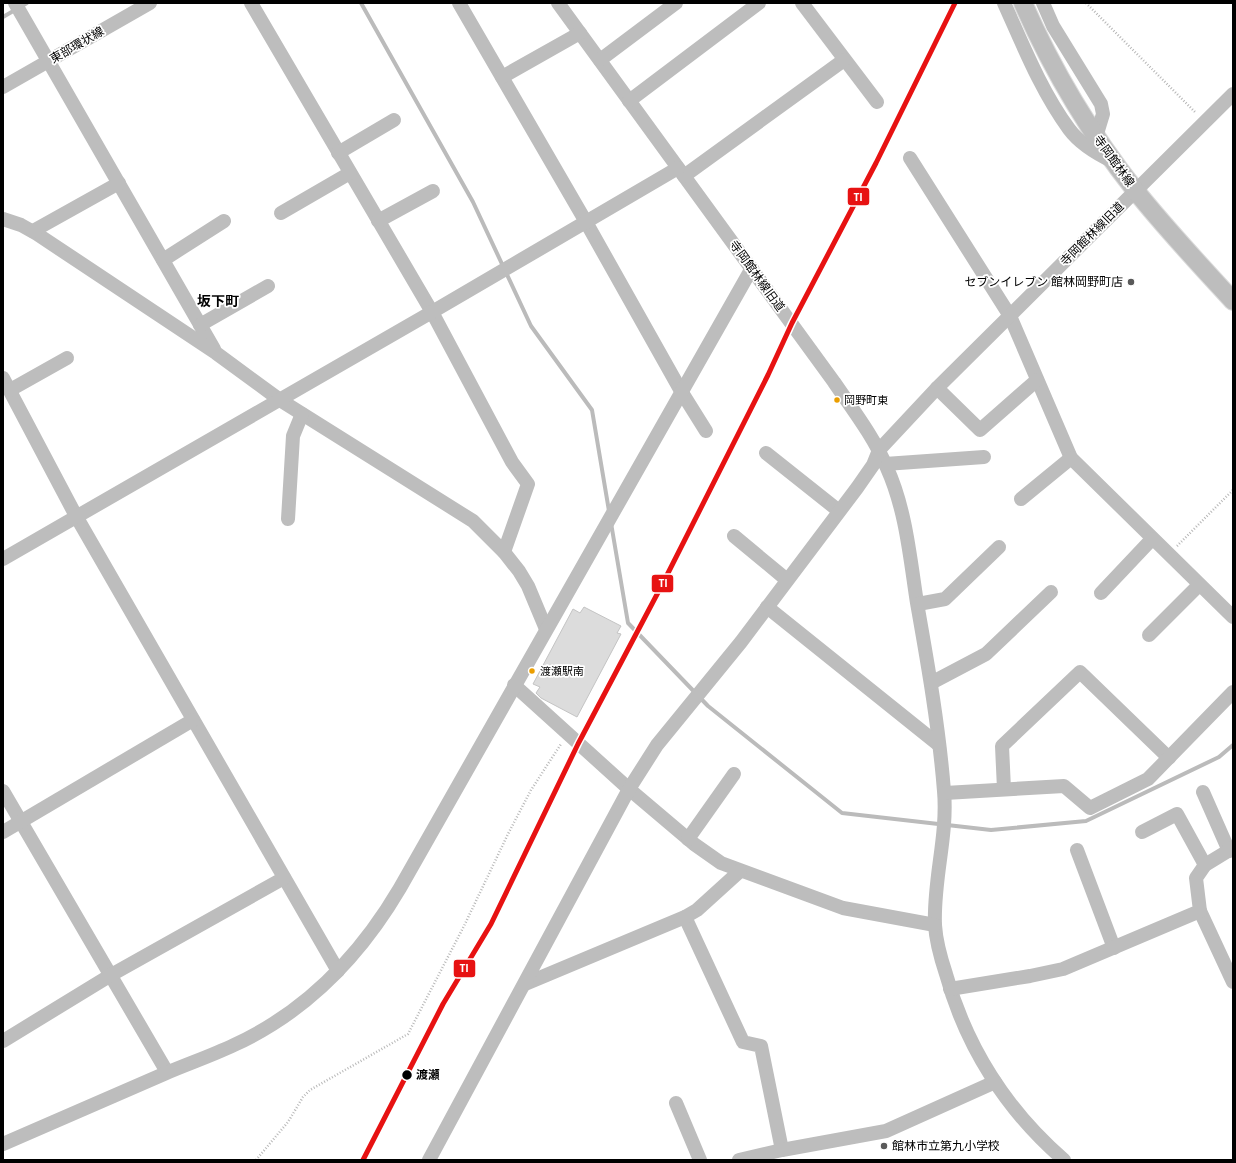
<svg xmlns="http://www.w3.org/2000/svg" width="1236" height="1163" viewBox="0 0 1236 1163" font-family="'Roboto Condensed','Noto Sans JP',sans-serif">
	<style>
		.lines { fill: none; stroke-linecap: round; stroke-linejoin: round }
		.stream { stroke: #bbb; stroke-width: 4 }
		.building { fill: #dcdcdc; stroke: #c4c4c4 }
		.major-casing { stroke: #dbdbdb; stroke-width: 20 }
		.path { stroke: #b8b8b8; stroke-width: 2.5; stroke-dasharray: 1 2; stroke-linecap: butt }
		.minor { stroke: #bdbdbd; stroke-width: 14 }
		.major { stroke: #bdbdbd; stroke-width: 18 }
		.rail-1-casing { stroke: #fff; stroke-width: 8 }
		.rail-1 { stroke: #e71212; stroke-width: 5 }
		.poi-dot { fill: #595959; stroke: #fff; stroke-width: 1.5 }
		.bus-dot { fill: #eb9e00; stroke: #fff; stroke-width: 1.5 }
		.stop-dot { fill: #000; stroke: #fff; stroke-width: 1.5 }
		.labels { text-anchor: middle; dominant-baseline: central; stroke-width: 3.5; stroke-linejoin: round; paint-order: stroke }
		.bus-label { font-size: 11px; fill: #000; stroke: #fff; text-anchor: start }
		.street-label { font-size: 12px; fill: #000; stroke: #fff }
		.poi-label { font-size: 12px; fill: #000; stroke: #fff; text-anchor: end }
		.stop-label { font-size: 12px; font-weight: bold; fill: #000; stroke: #fff; text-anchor: start }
		.quarter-label { font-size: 14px; font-weight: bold; fill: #000; stroke: #fff }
		.line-badge { stroke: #fff; stroke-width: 1.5 }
		.badge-label { font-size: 11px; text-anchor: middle; font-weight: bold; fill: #fff }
	</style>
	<rect width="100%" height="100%" fill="#fff"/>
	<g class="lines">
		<g class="stream">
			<path d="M361,3L473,202L531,326L592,410L609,511"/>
			<path d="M3,17L27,3"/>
			<path d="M611,523L628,623L708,706L842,813L991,830L1086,821L1219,757L1233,745"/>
		</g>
	</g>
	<path class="building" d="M584,607L621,626L617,633L621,634L577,717L541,698L536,693L540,687L533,684L573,609L580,613Z"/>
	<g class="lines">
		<g class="major-casing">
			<path id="major" d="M1023,3C1052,69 1090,133 1135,190C1166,229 1200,265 1233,301"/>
		</g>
		<g class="path">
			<path d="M1086,3L1196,113"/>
			<path d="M1177,546L1233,490"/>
			<path d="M256,1160L288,1122L303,1097L310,1090L408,1034L464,926L508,834L531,790L561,744"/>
		</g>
		<g class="minor">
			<path d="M15,3L214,349"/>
			<path d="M251,3L432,312L512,462L528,484L504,552"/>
			<path d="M459,3L586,222L681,391L706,431"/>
			<path d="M558,3L834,382C853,410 874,437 887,468C906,510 910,558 917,603C928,665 939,728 944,791C948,836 933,880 935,925C936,941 941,959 946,974C966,1047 1007,1111 1064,1160"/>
			<path d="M802,3L877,102"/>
			<path d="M1004,3C1023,45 1041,91 1069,129C1080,144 1097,154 1114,162"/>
			<path d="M1043,3L1053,26L1101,104L1103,114L1096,137"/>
			<path d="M600,60L676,3"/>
			<path d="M502,77L580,33"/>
			<path d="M3,87L150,3"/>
			<path d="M629,101L759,3"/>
			<path d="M338,153L394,120"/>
			<path d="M910,158L1010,316L1071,458L1233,617"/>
			<path d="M684,176L844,60"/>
			<path d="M281,213L350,173"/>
			<path d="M3,219L21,225L37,234L216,353L280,400L473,521L504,552L519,571L528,586L546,629"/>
			<path d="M378,221L433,191"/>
			<path d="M33,231L119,183"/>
			<path d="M163,260L224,221"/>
			<path d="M200,325L268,286"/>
			<path d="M3,378L76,516L338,971"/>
			<path d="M937,388L980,430L1037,380"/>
			<path d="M10,390L67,358"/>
			<path d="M766,453L839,511"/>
			<path d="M885,464L984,457"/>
			<path d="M1021,499L1071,458"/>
			<path d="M288,519L293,436L302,414"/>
			<path d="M734,536L787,580"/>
			<path d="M3,559L432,312L678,168"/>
			<path d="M1101,593L1152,539"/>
			<path d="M918,604L945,599L999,547"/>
			<path d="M767,607L939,745"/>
			<path d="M1149,635L1199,585"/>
			<path d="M931,683L986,654L1051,592"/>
			<path d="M514,685L629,789L694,844L721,863L843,908L935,925"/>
			<path d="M1004,789L1002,746L1080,672L1169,758"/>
			<path d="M3,791L167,1072"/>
			<path d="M1203,792L1229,851"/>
			<path d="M945,793L1064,786L1090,808L1148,779L1233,692"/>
			<path d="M3,832L193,720"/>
			<path d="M1142,832L1177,814L1205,865"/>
			<path d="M688,839L734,774"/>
			<path d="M1077,850L1114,948"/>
			<path d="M1200,911L1233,982"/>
			<path d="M685,917L743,1042L761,1046L782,1150"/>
			<path d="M525,984L685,917L697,910L740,871"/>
			<path d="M950,989L1030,976L1063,969L1200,911L1196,878L1205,865L1233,848"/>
			<path d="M3,1041L111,975L284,878"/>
			<path d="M676,1103L700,1160"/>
			<path d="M3,1144C57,1121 110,1097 164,1074C187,1064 211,1056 234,1045C306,1012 360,956 400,888L752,268"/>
			<path d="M429,1160L629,789L657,745L741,642L857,488L873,465L879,450L937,388L1233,94"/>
			<path d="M739,1160L782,1150L886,1131L995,1082"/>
		</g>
		<use href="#major" class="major"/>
		<g class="rail-1-casing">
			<path id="rail-1" d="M363,1160L443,1004L491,924L578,744L663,583L768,375L792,323L876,163L955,3"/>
		</g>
		<use href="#rail-1" class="rail-1"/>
	</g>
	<g class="poi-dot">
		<circle cx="1131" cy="282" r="4"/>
		<circle cx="884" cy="1146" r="4"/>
	</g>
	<g class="bus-dot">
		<circle cx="837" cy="400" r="3.5"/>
		<circle cx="532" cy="671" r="3.5"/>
	</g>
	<circle class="stop-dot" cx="407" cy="1075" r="5.5"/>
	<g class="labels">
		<g class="bus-label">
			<text x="844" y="400">岡野町東</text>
			<text x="540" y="671">渡瀬駅南</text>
		</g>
		<g class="street-label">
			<text transform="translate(77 45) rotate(-30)">東部環状線</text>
			<text transform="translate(1114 161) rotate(54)">寺岡館林線</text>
			<text transform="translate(1092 234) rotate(-45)">寺岡館林線旧道</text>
			<text transform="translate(757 276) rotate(54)">寺岡館林線旧道</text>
		</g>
		<g class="poi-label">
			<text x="1123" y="282">セブンイレブン 館林岡野町店</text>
			<text x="892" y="1146" text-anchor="start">館林市立第九小学校</text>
		</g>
		<g class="stop-label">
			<text x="416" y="1075">渡瀬</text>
		</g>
		<g class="quarter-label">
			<text x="218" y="301">坂下町</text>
		</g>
	</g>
	<g class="line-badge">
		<rect x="847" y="187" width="23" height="19" rx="4" fill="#e71212"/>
		<rect x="651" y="574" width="23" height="19" rx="4" fill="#e71212"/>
		<rect x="453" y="959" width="23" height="19" rx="4" fill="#e71212"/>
	</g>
	<g class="badge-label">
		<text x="858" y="201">TI</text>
		<text x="663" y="587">TI</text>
		<text x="464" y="972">TI</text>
	</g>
	<rect width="1236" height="1163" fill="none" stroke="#000000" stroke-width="8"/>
</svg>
